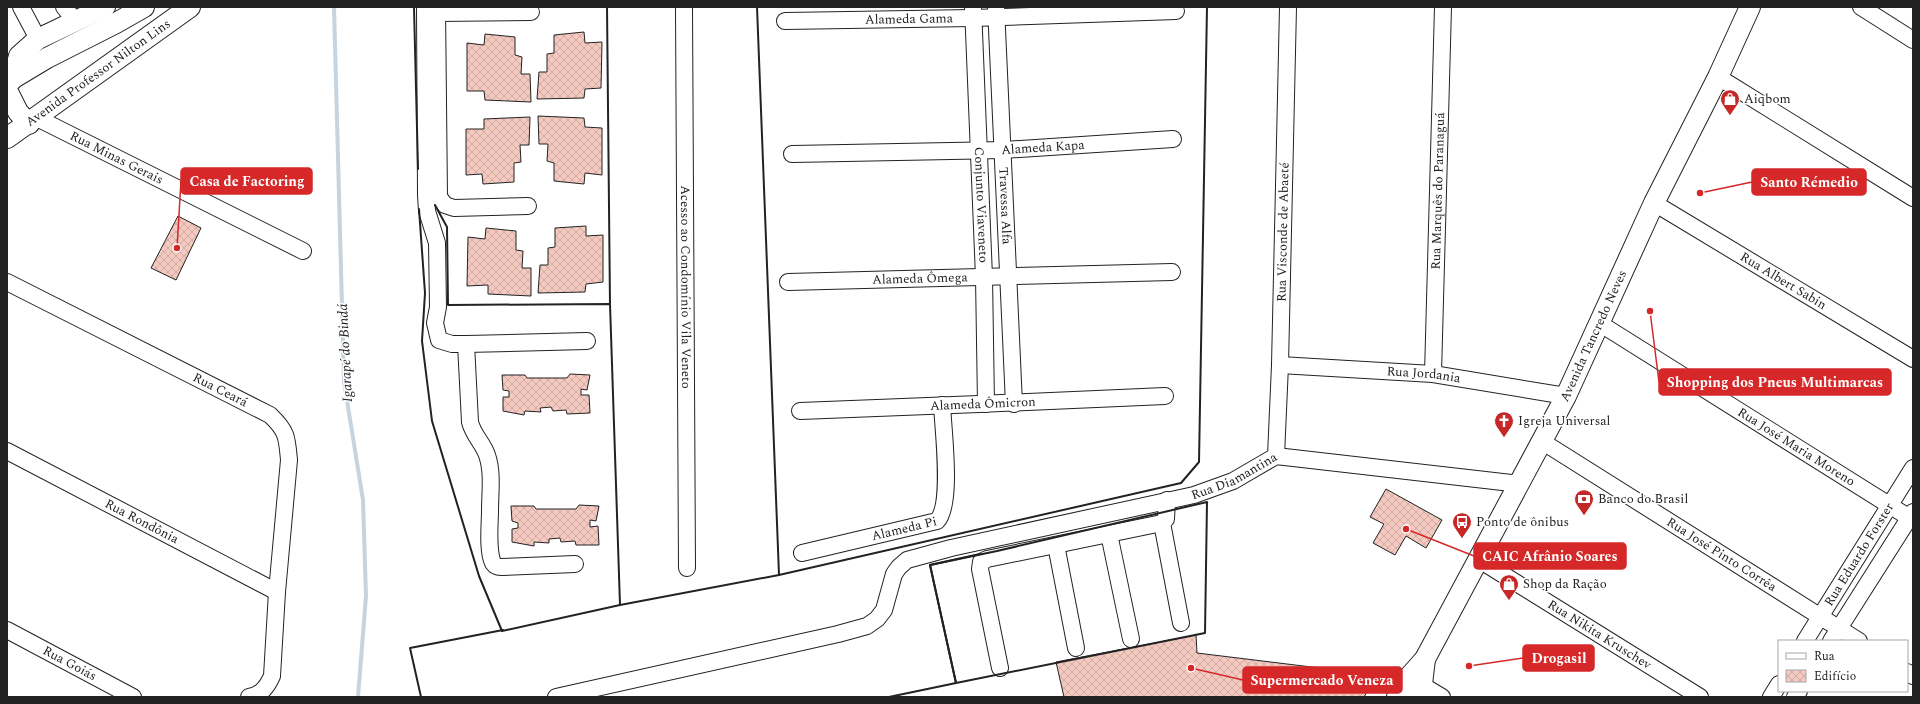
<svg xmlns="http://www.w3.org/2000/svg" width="1920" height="704" viewBox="0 0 1920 704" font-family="Spectral,serif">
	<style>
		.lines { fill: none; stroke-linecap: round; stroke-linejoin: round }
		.stream { stroke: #c7d3dd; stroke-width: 4 }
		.building { fill: url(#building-cross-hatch); stroke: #222 }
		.minor-casing { stroke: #222; stroke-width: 18 }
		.major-casing { stroke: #222; stroke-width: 22 }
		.minor { stroke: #fff; stroke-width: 16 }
		.major { stroke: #fff; stroke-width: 20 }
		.wall { stroke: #222; stroke-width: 2 }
		.labels { text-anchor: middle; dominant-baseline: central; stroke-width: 3; stroke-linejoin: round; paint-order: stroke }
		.street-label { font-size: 13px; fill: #222; stroke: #fff }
		.poi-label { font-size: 13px; fill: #222; stroke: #fff; text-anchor: start }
		.water-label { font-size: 14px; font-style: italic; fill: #222; stroke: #fff }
		.leader { fill: none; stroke: #d62828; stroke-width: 1.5 }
		.callout-dot { fill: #d62828; stroke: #fff; stroke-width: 1.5 }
		.callout { fill: #d62828; stroke: #d62828; stroke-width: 1.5 }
		.callout-label { font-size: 14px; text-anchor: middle; font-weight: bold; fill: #fff }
	</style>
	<defs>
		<pattern id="building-cross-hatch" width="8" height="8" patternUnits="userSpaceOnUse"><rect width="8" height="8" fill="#f3c9c0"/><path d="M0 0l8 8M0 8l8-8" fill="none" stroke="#d0aca5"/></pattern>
	</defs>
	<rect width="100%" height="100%" fill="#fff"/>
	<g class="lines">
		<path class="stream" d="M334,7L344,382L363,500L366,596L358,697"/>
	</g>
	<g class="building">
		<path d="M584,32L585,43L602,42L601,88L585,89L584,98L537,99L539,72H547V54L554,53V35Z"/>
		<path d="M485,34L515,37V55L522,57L521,74H530L531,102L485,100L484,91H467V43L484,45Z"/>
		<path d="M538,116L584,118L585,127L602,128V175L585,173L584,184L554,181V163L547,161L548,144H539Z"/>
		<path d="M530,117L529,145H520L521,162L514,163V182L483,184L482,174L466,175V129H484V119Z"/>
		<path d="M178,216L201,228L176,280L151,268Z"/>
		<path d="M586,226V236L603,235V282L586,284L585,292L538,293L540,265H548V248L555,247V228Z"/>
		<path d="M486,228L516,231V250L523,251L522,268H531V296L488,294V285L467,286L468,237L485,239Z"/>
		<path d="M570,374L590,375L587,390L581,389V395H589L590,413L567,414L566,410L553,411L551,407L540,408L541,412L525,411L524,415L503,411V397H509V391L503,390L502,375H525L527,378H567Z"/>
		<path d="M1386,489L1442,520L1426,548L1406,536L1395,555L1373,543L1384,524L1370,517Z"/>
		<path d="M579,505L599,506L596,521L590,520V527L598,526L599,545H576L575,541L561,542L560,538L549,539V543L534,542V546L512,542V529L518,528V523L512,521L511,506H534L536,509H576Z"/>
		<path d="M1196,635L1197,653L1377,675L1364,697H1064L1056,662Z"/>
	</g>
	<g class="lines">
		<g class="minor-casing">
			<g id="minor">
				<path d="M21,7L38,39"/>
				<path d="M64,7L76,22"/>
				<path d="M425,7L426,195L427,211L437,243L438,307L435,323L439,340L452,344H466L470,422C473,435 483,443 487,455C493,472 490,493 490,511C490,524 487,550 493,563C495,566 497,567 501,567L575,564"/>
				<path d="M437,7L439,197L445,205L454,208L528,206"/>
				<path id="s1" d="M684,7L687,568"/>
				<path id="s2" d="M973,7L984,277L986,404"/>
				<path id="s3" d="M996,7L1014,404"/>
				<path d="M1861,7L1913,40"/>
				<path d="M437,13L531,12"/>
				<path id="s4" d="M785,21L973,18L1176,11"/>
				<path d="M1718,77L1913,198"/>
				<path id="s5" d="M37,118L303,251"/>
				<path id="s6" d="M792,154L1004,150L1173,139"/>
				<path id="s7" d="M1654,203L1913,359"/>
				<path id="s8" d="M7,282L270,415C287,431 287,437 289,460L277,592L272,676C267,687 261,695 249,697"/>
				<path id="s9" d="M788,282L1172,272"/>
				<path id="s10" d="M1599,323L1913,520"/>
				<path d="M466,344L587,341"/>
				<path id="s11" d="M1280,365L1433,374L1566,396"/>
				<path id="s12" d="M1433,374L1443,7"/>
				<path id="s13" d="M800,411C922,406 1043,402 1165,396"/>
				<path id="s14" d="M1543,442L1859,641"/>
				<path id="s15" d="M7,451L277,592"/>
				<path id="s16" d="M1276,456L1280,365L1288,7"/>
				<path d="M1167,500L1166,519L1162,523L1181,623"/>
				<path d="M1109,534L1131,639"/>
				<path d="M1056,545L1076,648"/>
				<path id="s17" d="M802,553L937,521C953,505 943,429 942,405"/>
				<path id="s18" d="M1478,559L1700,697"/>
				<path id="s19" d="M7,630L133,697"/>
				<path id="s20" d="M1805,641L1913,468"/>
				<path d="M1831,641L1913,512"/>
				<path d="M1000,668L980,569L981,562L987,559L1162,523"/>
				<path d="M1907,672L1913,676"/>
				<path d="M1412,679L1442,697"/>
				<path id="s21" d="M556,697L838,634L867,626L877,619L884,610L894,574L899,567L907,560L951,548L1194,495L1233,481L1276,456L1520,484"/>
				<path d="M1771,697L1779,684"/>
				<path d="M1795,697L1799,691"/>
			</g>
		</g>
		<g class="major-casing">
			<g id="major">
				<path d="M12,80L19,56L38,39L105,7"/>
				<path d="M7,82L47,58L116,23L144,7"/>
				<path d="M7,90L18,112L29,124"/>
				<path id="s22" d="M7,138L190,7"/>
				<path id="s23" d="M1397,697L1409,677L1425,659L1566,396L1654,203L1718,77L1750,7"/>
				<path d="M1414,697L1422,684L1425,659"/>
			</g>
		</g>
		<use href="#minor" class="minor"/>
		<use href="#major" class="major"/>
		<g class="wall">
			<path d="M414,7L418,169"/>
			<path d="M607,7L610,305"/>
			<path d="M757,7L779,575L1181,483L1199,462L1207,7"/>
			<path d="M419,209L425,293L422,341L432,421L479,576L502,631L620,605L610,304L448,305L447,227L435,205"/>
			<path d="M1207,502L1205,633L956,683L930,565L997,551Z"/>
			<path d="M620,605L779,575V574"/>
			<path d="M421,697L410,648L503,630"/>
			<path d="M889,697L956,683L930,565L980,554"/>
		</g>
	</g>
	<defs>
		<g id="shop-pin" transform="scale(1)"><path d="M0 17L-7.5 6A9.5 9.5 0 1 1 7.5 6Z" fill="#c62828" stroke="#fff"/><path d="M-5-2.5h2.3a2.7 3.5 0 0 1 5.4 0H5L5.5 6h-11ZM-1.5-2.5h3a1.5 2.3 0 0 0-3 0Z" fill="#fff"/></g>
		<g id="church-pin" transform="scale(1)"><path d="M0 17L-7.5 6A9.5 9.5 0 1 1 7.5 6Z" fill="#c62828" stroke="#fff"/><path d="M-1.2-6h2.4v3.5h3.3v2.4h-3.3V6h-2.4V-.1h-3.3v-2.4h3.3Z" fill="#fff"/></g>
		<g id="bank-pin" transform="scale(1)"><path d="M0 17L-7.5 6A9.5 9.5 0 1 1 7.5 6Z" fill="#c62828" stroke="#fff"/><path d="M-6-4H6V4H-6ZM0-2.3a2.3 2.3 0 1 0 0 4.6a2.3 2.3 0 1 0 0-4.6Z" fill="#fff"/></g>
		<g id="bus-pin" transform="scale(1)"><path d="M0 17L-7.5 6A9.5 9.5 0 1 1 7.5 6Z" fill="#c62828" stroke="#fff"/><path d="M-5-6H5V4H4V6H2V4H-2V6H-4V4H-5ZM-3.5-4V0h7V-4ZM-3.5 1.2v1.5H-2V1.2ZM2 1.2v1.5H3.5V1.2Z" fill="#fff"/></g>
	</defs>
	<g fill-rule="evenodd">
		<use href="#shop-pin" x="1730" y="99"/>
		<use href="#church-pin" x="1504" y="421"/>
		<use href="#bank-pin" x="1584" y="499"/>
		<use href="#bus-pin" x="1462" y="522"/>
		<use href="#shop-pin" x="1509" y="584"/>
	</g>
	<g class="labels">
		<g class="street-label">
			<text stroke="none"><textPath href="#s4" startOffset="124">Alameda Gama</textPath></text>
			<text stroke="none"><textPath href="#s22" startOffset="112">Avenida Professor Nilton Lins</textPath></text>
			<text stroke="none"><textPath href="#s6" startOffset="251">Alameda Kapa</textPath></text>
			<text stroke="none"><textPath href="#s5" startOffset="89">Rua Minas Gerais</textPath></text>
			<text stroke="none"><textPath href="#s12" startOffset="183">Rua Marquês do Paranaguá</textPath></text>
			<text stroke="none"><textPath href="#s2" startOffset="198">Conjunto Viaveneto</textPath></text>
			<text stroke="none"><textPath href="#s3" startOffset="199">Travessa Alfa</textPath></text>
			<text stroke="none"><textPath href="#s16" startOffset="224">Rua Visconde de Abaeté</textPath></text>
			<text stroke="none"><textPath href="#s9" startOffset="132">Alameda Ômega</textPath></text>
			<text stroke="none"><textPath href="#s7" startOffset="151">Rua Albert Sabin</textPath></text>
			<text stroke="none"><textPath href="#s1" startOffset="280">Acesso ao Condomínio Vila Veneto</textPath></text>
			<text stroke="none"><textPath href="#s23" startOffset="412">Avenida Tancredo Neves</textPath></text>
			<text stroke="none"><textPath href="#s11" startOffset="144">Rua Jordania</textPath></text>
			<text stroke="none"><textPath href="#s8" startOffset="239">Rua Ceará</textPath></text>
			<text stroke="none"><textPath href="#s13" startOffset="183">Alameda Ômicron</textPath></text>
			<text stroke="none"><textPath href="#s10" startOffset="233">Rua José Maria Moreno</textPath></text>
			<text stroke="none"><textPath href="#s21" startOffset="738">Rua Diamantina</textPath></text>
			<text stroke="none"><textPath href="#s15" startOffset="152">Rua Rondônia</textPath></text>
			<text stroke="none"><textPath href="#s17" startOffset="105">Alameda Pi</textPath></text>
			<text stroke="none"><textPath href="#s14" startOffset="211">Rua José Pinto Corrêa</textPath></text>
			<text stroke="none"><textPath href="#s20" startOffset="102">Rua Eduardo Forster</textPath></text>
			<text stroke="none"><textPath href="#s18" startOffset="143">Rua Nikita Kruschev</textPath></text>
			<text stroke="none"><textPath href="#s19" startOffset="71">Rua Goiás</textPath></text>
		</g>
		<g class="poi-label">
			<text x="1744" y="99">Aiqbom</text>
			<text x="1518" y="421">Igreja Universal</text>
			<text x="1598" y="499">Banco do Brasil</text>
			<text x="1476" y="522">Ponto de ônibus</text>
			<text x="1523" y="584">Shop da Ração</text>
		</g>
		<g class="water-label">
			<text transform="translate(345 353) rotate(-93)">Igarapé do Bindá</text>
		</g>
	</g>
	<path class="leader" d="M177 248L181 181M1700 193L1752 182M1650 311L1659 382M1406 529L1474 556M1469 666L1523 658M1191 668L1243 680"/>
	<g class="callout-dot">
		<circle cx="177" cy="248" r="4"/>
		<circle cx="1700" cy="193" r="4"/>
		<circle cx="1650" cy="311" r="4"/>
		<circle cx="1406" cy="529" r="4"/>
		<circle cx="1469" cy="666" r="4"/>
		<circle cx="1191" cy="668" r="4"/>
	</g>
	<g class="callout">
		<rect x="181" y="168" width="131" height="26" rx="4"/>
		<rect x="1752" y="169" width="114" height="26" rx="4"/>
		<rect x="1659" y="369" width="232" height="26" rx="4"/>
		<rect x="1474" y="543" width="152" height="26" rx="4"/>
		<rect x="1523" y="645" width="71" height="26" rx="4"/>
		<rect x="1243" y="667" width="159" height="26" rx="4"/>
	</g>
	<g class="callout-label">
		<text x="247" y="186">Casa de Factoring</text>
		<text x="1809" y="187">Santo Rémedio</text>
		<text x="1775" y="387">Shopping dos Pneus Multimarcas</text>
		<text x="1550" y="561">CAIC Afrânio Soares</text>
		<text x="1559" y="663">Drogasil</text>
		<text x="1322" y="685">Supermercado Veneza</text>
	</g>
	<rect width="1920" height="704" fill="none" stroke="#222222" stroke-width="16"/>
	<rect x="1778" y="640" width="130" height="52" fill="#ffffff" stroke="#a7a7a7"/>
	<rect x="1786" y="653" width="20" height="6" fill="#ffffff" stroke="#a7a7a7"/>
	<text x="1814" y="660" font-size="12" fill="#222222">Rua</text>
	<rect x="1786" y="670" width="20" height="12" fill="url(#building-cross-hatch)" stroke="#a7a7a7"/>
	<text x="1814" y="680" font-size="12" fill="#222222">Edifício</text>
</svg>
